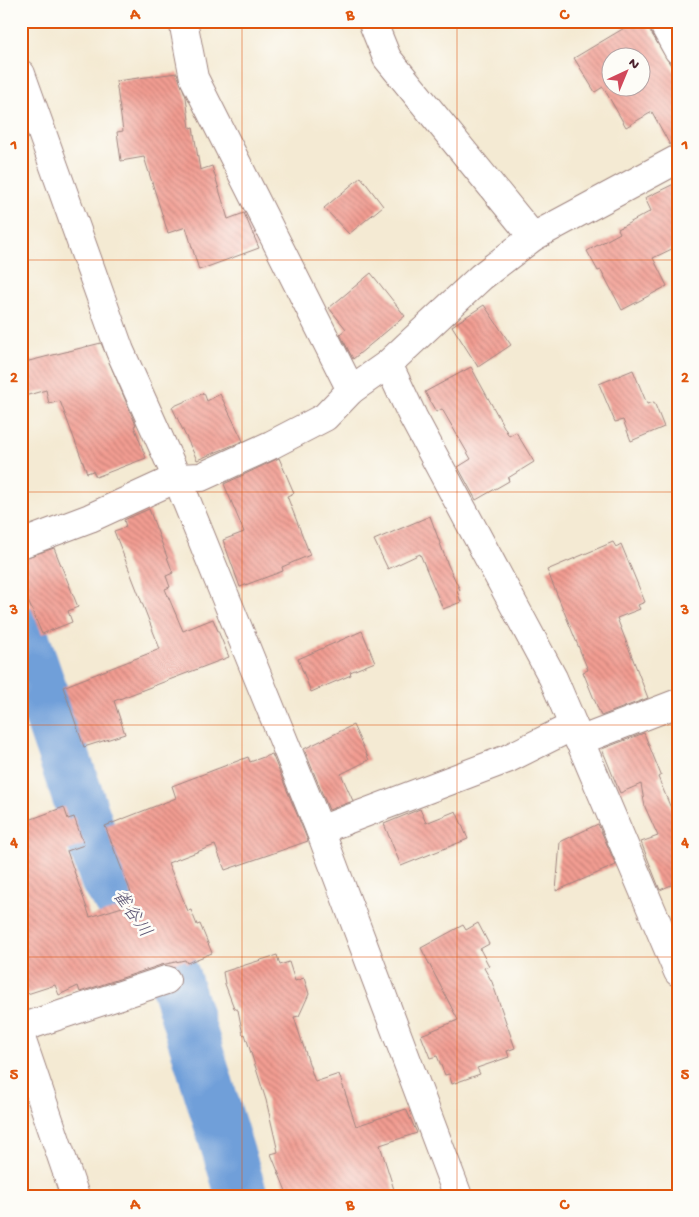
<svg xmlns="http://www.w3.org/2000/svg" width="699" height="1217" viewBox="0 0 699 1217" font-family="'Gochi Hand','Klee One',sans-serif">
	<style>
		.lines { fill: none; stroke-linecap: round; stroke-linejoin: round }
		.river { stroke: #709fd9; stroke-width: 52 }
		.building { fill: url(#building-back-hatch); fill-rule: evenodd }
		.street-casing { stroke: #9f847f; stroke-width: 30 }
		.street { stroke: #fff; stroke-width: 28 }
		.grid { fill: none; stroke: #e0560e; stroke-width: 1; stroke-opacity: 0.55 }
		.labels { text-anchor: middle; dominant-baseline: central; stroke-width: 5; stroke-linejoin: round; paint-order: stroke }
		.water-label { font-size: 18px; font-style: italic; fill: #595271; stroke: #fdfcf7 }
		.neatline { fill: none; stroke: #e0560e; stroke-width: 2 }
		.grid-label { font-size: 16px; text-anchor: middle; font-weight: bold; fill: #e0560e }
	</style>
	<defs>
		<pattern id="building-back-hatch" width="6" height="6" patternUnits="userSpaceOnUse" patternTransform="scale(1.25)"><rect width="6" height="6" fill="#f29d92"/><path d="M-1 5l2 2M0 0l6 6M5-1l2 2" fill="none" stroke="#c67f77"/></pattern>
	</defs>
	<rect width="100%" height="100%" fill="#fdfcf7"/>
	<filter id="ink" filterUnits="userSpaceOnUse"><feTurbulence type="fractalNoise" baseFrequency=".02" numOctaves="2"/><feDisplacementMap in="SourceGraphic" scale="10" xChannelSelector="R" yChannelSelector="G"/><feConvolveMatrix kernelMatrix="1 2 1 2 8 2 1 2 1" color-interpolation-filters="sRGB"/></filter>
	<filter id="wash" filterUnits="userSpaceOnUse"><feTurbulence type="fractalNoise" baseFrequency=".0096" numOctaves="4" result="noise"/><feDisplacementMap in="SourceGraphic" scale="20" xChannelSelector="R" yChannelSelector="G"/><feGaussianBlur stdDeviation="1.12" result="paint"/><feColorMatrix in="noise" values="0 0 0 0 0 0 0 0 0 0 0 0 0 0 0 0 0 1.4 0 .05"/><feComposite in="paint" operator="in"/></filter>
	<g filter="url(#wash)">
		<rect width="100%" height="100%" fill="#f4ead3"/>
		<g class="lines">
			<path class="river" d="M21,631L106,879L174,976L242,1196"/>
		</g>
		<g id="blocks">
			<g class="building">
				<path d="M636,21H644L678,77V143L670,145L652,112L626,127L603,87L595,92L574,58ZM612,58H642V88H612Z"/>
				<path d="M177,73L186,97L190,128L193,127L200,170L212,166L228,219L244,213L259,248L199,270L186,227L168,233L144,157L121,161L117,132L123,131L116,81Z"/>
				<path d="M361,177L383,206L349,234L324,208Z"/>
				<path d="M678,182V246L653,258L667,286L622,310L601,270L598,271L587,251L620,233L618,229L651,211L645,198Z"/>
				<path d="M371,273L405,316L353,359L340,334L346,329L329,308Z"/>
				<path d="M484,305L511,345L478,367L452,326Z"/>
				<path d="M101,343L136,425L134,426L146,458L96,477L93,471L87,473L60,401L49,404L46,390L21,397V363Z"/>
				<path d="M471,367L509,436L516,432L534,462L508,478L509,481L476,500L458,467L471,459L442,409L436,412L425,392Z"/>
				<path d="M633,370L647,404L654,402L664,427L631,441L623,420L615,422L599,384Z"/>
				<path d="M204,393L207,401L220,394L243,441L197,460L172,407Z"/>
				<path d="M279,458L294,493L287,496L310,555L282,567L283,571L240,587L223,540L244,532L224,484Z"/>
				<path d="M149,509L173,573L166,576L170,587L165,589L183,631L213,619L229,657L114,701L125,734L84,747L63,687L160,649L114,531L126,527L124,520Z"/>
				<path d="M430,516L448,565L460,590L457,591L461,602L443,609L420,554L388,569L374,540Z"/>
				<path d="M613,542L616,547L621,544L645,602L638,605L640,609L617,618L648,698L601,716L583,672L588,670L547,570Z"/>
				<path d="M54,548L78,607L68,611L72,622L42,634L21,584V559Z"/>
				<path d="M362,631L375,662L350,672L351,675L311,692L298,659Z"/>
				<path d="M353,725L369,760L341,774L353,801L329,810L304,749Z"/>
				<path d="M644,733L661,775L658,777L678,825V882L660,890L641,842L658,836L645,807L641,784L620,793L602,749Z"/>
				<path d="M272,754L308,841L225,870L215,845L168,863L188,911L191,910L197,925L200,924L212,953L187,963L185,960L161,965L80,992L78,986L59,995L55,985L21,996V823L64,807L68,819L74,817L84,845L67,851L90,917L135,903L105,826L176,798L172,786L248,757L250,762Z"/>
				<path d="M420,809L426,823L456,811L468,839L401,866L384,824Z"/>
				<path d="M598,824L616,865L556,891L560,842Z"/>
				<path d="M478,923L489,944L480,949L489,966L484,968L492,982L515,1048L507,1051L509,1057L477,1068L480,1074L452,1084L449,1074L445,1075L437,1056L430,1058L421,1035L458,1020L421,948L463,925L466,930Z"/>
				<path d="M277,955L280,965L289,962L295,981L304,978L309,994L299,1016L294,1017L315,1082L339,1074L356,1126L406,1109L417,1133L380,1145L396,1196H288L271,1154L278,1152L266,1100L245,1034L243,1035L238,1010L234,1008L225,984L223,972Z"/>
			</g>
		</g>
	</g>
	<g filter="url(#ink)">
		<use href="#blocks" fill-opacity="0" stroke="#9f847f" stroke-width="1"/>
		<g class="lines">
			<g class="street-casing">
				<g id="street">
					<path d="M183,21L194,78L351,390"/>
					<path d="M372,21L387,58L533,237"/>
					<path d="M662,21L678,50"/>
					<path d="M21,74L120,351L177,478L320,830L458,1196"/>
					<path d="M388,364L413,417L553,678L678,972"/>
					<path d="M21,544L90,518L177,478L201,477L271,445L325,417L351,390L388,364L481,277L533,237L678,159"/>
					<path d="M579,741L678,703"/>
					<path d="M320,830L507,759L573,726"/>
					<path d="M21,1028L166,980"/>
					<path d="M21,1038L75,1196"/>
				</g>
			</g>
			<use href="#street" class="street"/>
		</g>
	</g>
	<path class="grid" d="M242,21V1196M457,21V1196M21,260H678M21,492H678M21,725H678M21,957H678"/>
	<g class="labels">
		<g class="water-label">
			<text transform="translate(131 914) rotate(55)">雀谷川</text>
		</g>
	</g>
	<rect width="699" height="1217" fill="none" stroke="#fdfcf7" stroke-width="55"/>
	<g transform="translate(626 72) rotate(44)"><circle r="24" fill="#fdfcf7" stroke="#b5a4a5"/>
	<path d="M0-4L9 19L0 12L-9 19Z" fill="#d1495b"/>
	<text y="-8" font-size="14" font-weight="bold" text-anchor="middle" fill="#4a1f2b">N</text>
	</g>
	<rect x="28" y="28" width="644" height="1162" class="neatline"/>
	<g class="grid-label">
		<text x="135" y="19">A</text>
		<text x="350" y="19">B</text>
		<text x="564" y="19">C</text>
		<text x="14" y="149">1</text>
		<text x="685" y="149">1</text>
		<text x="14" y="382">2</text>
		<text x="685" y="382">2</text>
		<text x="14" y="614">3</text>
		<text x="685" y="614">3</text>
		<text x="14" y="847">4</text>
		<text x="685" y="847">4</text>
		<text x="14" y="1079">5</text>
		<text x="685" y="1079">5</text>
		<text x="135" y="1209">A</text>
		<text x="350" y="1209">B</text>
		<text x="564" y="1209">C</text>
	</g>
</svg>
